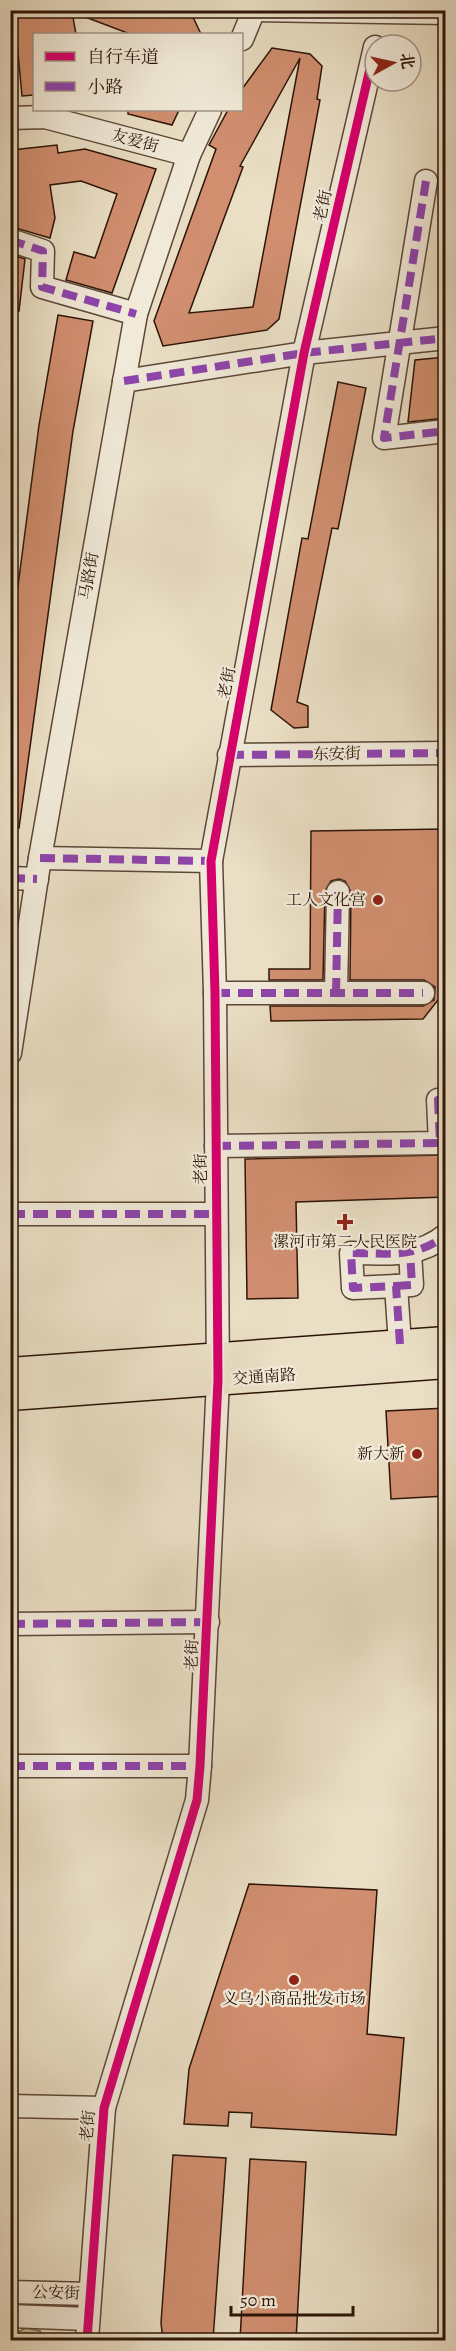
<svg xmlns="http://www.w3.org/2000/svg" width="456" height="2351" viewBox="0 0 456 2351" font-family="Alegreya,'Noto Serif SC',serif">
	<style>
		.green { fill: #bfc08f; stroke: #766a4c; stroke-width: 1.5 }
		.building { fill: #d18f70; stroke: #2d1408; stroke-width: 1.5; fill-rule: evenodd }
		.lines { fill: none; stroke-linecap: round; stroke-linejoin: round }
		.minor-casing { stroke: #5c4737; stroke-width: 25 }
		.major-casing { stroke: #2d1408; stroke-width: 31 }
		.minor { stroke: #f1ead9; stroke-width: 22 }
		.major { stroke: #eadfc5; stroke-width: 28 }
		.quiet { stroke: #8e44ad; stroke-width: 8; stroke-dasharray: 15 8; stroke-linecap: butt }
		.cycleway-casing { stroke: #f1ead9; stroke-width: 13 }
		.cycleway { stroke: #d6006c; stroke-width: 9 }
		.poi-dot { fill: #8f2418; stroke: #f1ead9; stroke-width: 2 }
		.labels { text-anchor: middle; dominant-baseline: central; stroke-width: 4.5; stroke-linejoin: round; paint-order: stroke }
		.street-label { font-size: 16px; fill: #2d1408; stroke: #f1ead9 }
		.poi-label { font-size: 16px; fill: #2d1408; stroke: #f1ead9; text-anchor: end }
	</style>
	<rect width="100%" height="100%" fill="#eadfc5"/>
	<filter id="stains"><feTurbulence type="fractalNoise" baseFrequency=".00333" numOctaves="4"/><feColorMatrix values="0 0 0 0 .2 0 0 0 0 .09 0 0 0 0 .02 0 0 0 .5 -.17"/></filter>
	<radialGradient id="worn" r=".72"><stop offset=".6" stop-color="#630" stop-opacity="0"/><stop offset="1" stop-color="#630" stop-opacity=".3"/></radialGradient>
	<path class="green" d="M26,2328L40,2331L44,2340H16L20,2331Z"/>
	<g class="building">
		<path d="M14,10H180L192,15L201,34H130L72,12L76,34H34V95L22,96Z"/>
		<path d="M272,48L310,54L322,66L317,99L320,100L279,319L267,330L163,346L154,321L216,149L209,145L228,110H242V89ZM300,58L253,307L189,313L243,167L240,166Z"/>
		<path d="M128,110H179L172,125L128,114Z"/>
		<path d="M57,145L58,153L85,149L156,169L112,293L66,280L74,252L95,258L117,194L81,181L50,185L55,218L50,238L12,227V150Z"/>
		<path d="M10,254L25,259L19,311L10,310Z"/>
		<path d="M58,315L93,321L73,431L19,828H10V647L39,425Z"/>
		<path d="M446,357V418L408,422L415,360Z"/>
		<path d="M338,382L366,388L338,529L332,528L297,702L308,706V727L294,728L271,710L302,538L308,539Z"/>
		<path d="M446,829V1000H438L423,1019L271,1021L270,1006H423L434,1000L435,987L424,980H350L351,892L345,881L339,879L331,881L325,891L323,980H269V969H310L311,831Z"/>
		<path d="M446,1155V1197L296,1202L298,1298L247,1299L245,1159Z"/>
		<path d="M446,1408V1496L391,1499L386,1411Z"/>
		<path d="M249,1884L377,1890L367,2034L404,2038L396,2135L251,2127L252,2113L229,2112L228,2126L184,2124L189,2069Z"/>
		<path d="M173,2155L226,2158L213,2340H163L161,2323Z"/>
		<path d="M250,2159L306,2162L296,2340H240Z"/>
	</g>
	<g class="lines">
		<g class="minor-casing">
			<g id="minor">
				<path d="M251,10L446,13"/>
				<path d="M242,39L254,10"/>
				<path d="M10,118L45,117L189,155"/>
				<path d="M426,181L384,438L446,431"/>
				<path d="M10,240L43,251L42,287L136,314"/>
				<path d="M124,381L304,353L446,338"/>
				<path d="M229,755L446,753"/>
				<path d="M40,858L211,861"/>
				<path d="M10,878L37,879"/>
				<path d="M215,993H423"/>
				<path d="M336,993L338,892"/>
				<path d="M10,1053L40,858L136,314L189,155L210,110"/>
				<path d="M216,1146L440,1143L438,1100H446"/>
				<path d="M10,1214H216"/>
				<path d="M396,1286L412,1285L410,1252"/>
				<path d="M400,1344L396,1286L353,1288L351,1253C387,1253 416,1259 446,1235"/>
				<path d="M10,1624L208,1622"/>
				<path d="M10,1766H200"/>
				<path d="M10,2106L104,2108"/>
				<path d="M10,2292L90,2294"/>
				<path d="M10,2316L88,2319"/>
				<path d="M87,2340L104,2108L197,1800L200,1766L218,1380L215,993L211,861L304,353L375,47"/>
			</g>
		</g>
		<g class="major-casing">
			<g id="major">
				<path d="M10,1372L446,1341"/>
				<path d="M10,1396L446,1364"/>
			</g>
		</g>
		<use href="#minor" class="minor"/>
		<use href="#major" class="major"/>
		<g class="quiet">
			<path d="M426,181L384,438L446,431"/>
			<path d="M10,240L43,251L42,287L136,314"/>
			<path d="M124,381L304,353L446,338"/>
			<path d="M229,755L446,753"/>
			<path d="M40,858L211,861"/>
			<path d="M10,878L37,879"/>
			<path d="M215,993H423"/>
			<path d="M336,993L338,892"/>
			<path d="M216,1146L440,1143L438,1100H446"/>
			<path d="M10,1214H216"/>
			<path d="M396,1286L412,1285L410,1252"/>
			<path d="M400,1344L396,1286L353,1288L351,1253C387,1253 416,1259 446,1235"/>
			<path d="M10,1624L208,1622"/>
			<path d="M10,1766H200"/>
		</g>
		<g class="cycleway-casing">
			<path id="cycleway" d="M87,2340L104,2108L197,1800L200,1766L218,1380L215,993L211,861L304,353L375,47"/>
		</g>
		<use href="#cycleway" class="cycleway"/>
	</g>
	<g class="poi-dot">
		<circle cx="378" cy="900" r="6"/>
		<path d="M342 1213h6v6h6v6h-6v6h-6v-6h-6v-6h6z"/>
		<circle cx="417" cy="1454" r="6"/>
		<circle cx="294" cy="1980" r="6"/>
	</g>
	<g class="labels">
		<g class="street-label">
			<text transform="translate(135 141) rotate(15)">友爱街</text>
			<text transform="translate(323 206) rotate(-77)">老街</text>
			<text transform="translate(89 576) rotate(-80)">马路街</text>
			<text transform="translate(227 683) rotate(-79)">老街</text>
			<text transform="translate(337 754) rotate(-1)">东安街</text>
			<text transform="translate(201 1169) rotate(-90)">老街</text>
			<text transform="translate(264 1377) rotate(-4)">交通南路</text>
			<text transform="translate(192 1655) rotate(-88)">老街</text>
			<text transform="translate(88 2126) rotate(-85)">老街</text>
			<text transform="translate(56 2293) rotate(1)">公安街</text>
		</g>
		<g class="poi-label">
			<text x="366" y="900">工人文化宫</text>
			<text x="345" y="1242" text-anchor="middle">漯河市第二人民医院</text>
			<text x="405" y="1454">新大新</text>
			<text x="294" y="1999" text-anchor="middle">义乌小商品批发市场</text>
		</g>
	</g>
	<rect width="456" height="2351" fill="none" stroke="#eadfc5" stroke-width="36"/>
	<rect x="12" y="12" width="432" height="2327" fill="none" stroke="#2d1408" stroke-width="3"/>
	<rect x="18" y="18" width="420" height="2315" fill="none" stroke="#2d1408" stroke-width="1.5"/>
	<rect x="33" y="33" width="210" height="78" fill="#f1ead9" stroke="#a39485" stroke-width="1.5"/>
	<rect x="45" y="52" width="30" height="9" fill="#d6006c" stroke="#a39485" stroke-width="1.5"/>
	<text x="87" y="63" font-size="18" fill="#2d1408">自行车道</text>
	<rect x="45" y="82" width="30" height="9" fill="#8e44ad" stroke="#a39485" stroke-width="1.5"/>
	<text x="87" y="93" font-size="18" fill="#2d1408">小路</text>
	<g transform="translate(393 63) rotate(82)"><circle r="28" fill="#f1ead9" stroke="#a39485" stroke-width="1.5"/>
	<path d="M0-4.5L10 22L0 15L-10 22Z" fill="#8f2418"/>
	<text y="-9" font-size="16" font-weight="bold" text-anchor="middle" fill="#2d1408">北</text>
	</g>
	<path d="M231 2306v9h122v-9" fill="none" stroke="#2d1408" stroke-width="3"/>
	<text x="240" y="2306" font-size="18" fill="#2d1408" stroke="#f1ead9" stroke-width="4.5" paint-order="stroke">50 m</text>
	<rect width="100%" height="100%" filter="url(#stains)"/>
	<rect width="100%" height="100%" fill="url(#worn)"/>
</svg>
